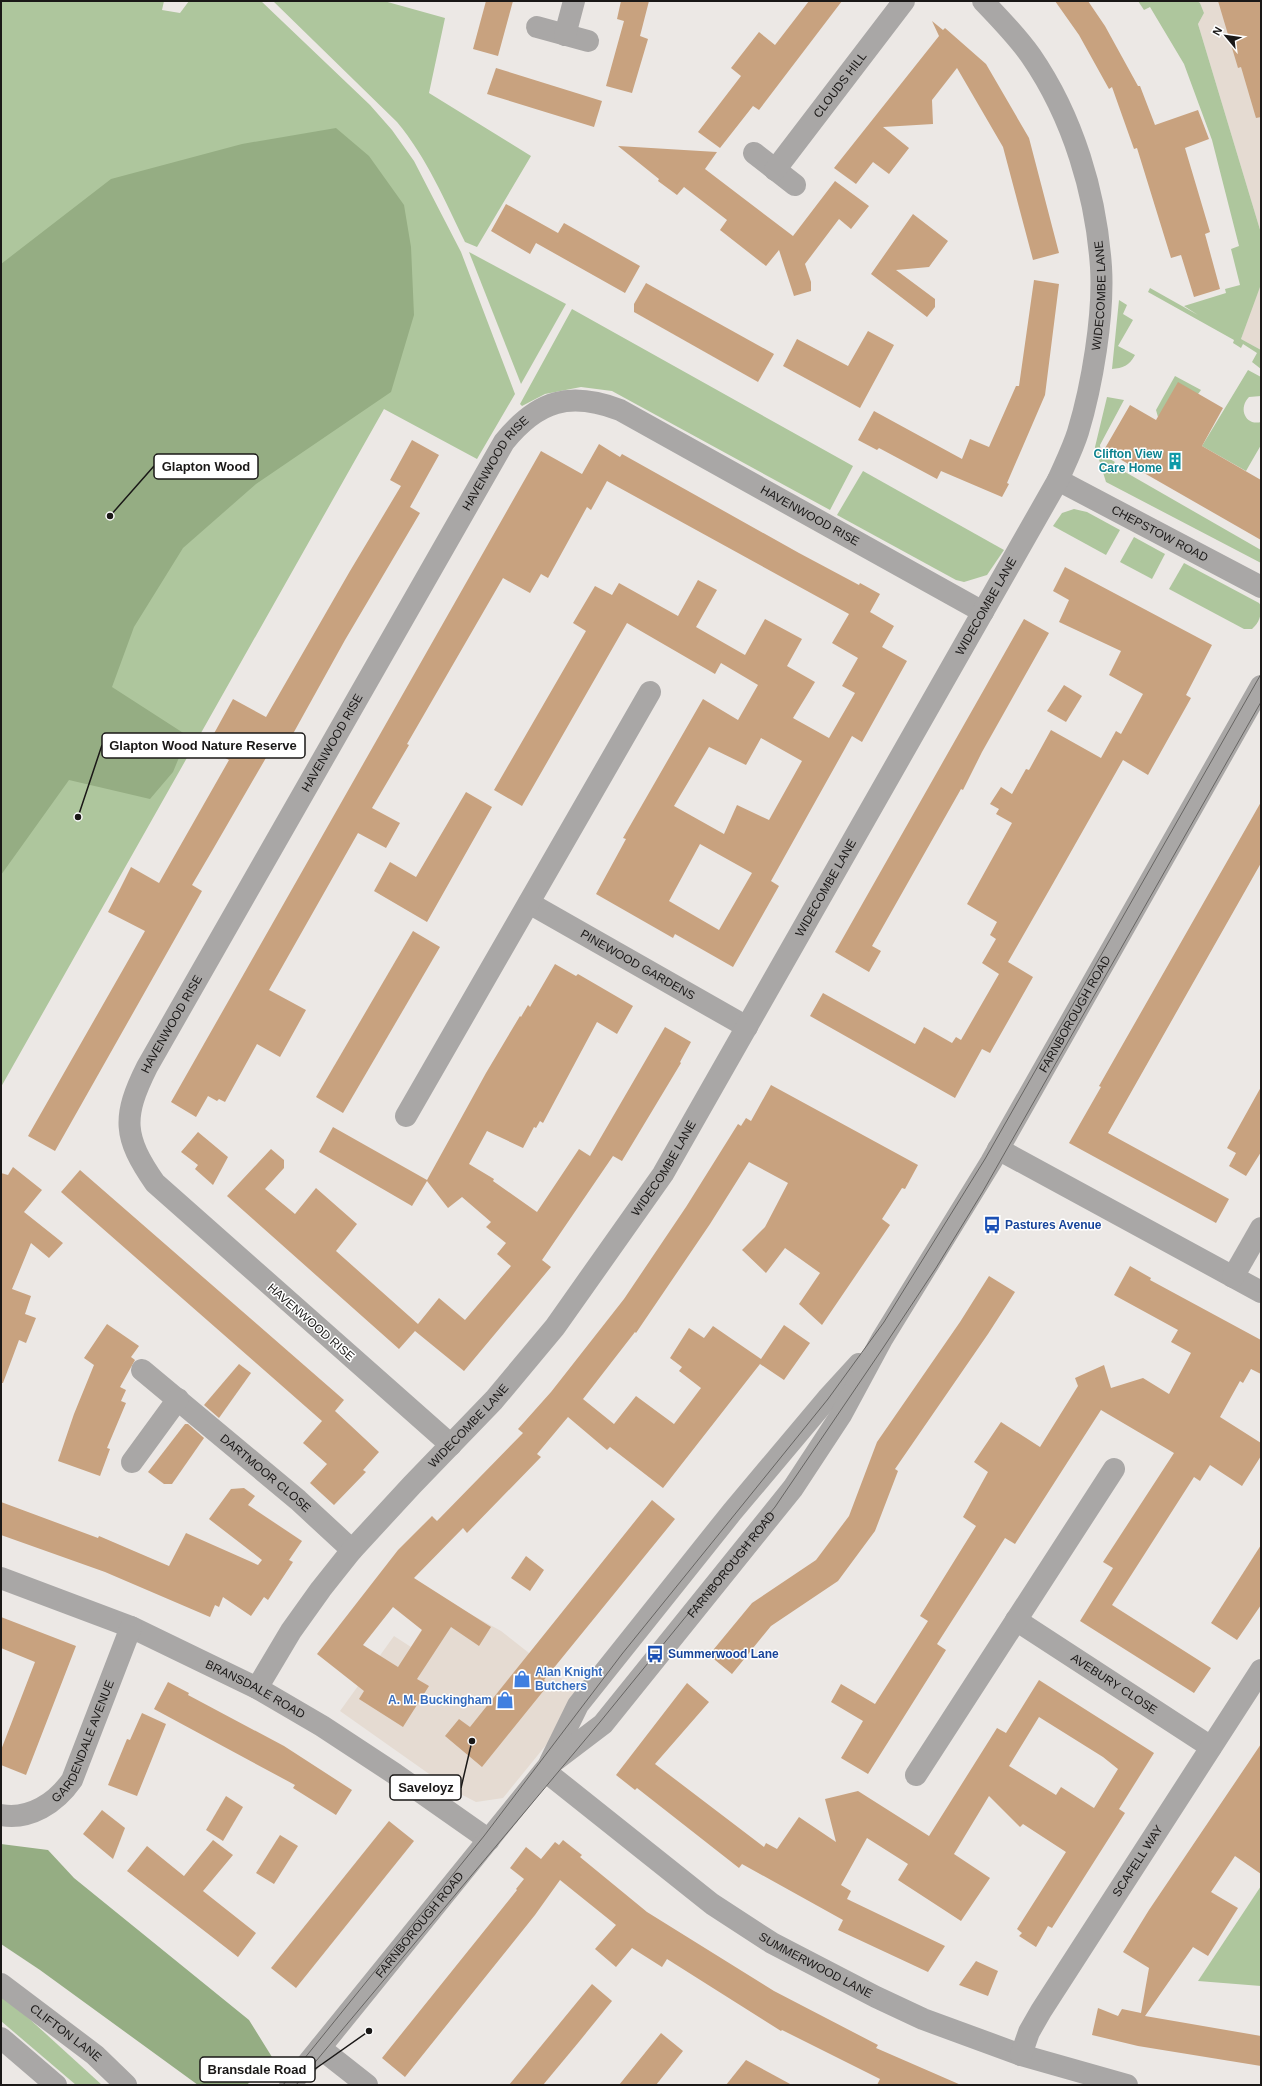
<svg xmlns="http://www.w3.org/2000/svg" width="1262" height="2086" viewBox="0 0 1262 2086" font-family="Helvetica,sans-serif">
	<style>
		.built { fill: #e5dbd2 }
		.green { fill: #aec69d }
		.forest { fill: #95ad83 }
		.building { fill: #c8a27f; fill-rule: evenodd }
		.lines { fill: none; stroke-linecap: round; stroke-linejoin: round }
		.minor { stroke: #a9a7a6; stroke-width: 22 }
		.tram { stroke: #666462; stroke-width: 1 }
		.labels { text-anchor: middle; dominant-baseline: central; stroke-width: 3; stroke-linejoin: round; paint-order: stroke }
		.street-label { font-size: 12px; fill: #1a1817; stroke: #fff }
		.culture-label { font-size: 12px; font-weight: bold; fill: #0d838f; stroke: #fff; text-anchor: end }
		.transit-label { font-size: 12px; font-weight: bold; fill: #164399; stroke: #fff; text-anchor: start }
		.shop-label { font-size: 12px; font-weight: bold; fill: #366cbe; stroke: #fff; text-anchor: start }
		.leader { fill: none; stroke: #1a1817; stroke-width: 1.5 }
		.callout-dot { fill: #1a1817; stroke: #fff; stroke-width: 1.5 }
		.callout { fill: #fff; stroke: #1a1817; stroke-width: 1.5 }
		.callout-label { font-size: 13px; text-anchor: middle; font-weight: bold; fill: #1a1817 }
	</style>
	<rect width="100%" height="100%" fill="#ece8e5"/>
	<g class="built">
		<path d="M1197,1H1261V233L1198,24L1204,13L1200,3Z"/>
		<path d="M1261,280V350L1241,339Z"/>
		<path d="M465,1611L501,1631L585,1697L503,1798L476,1802L449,1788L340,1711L394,1636L411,1647L432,1613Z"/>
	</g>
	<g class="green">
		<path d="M1,1H164L162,10L180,13L189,1H261L370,105L392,130L414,161L461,252L515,394L477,459L384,409L1,1087Z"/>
		<path d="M273,1H384L445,18L429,93L531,156L477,247L465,242C445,201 427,158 397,122Z"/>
		<path d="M1138,1H1197L1200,3L1204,13L1198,24L1261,233L1260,287L1241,339L1261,350V369L1252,362L1257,353L1243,344L1241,348L1233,343L1234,340L1148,292L1150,288L1198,315L1184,306L1226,293L1225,289L1240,285L1231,249L1239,246L1212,140L1184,64L1150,7L1144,10Z"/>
		<path d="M469,252L566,304L521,384Z"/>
		<path d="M1119,300L1127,305L1123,314L1133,320L1118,346L1135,355C1129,366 1123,368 1112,369Z"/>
		<path d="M572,309L853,466L830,510L612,391L581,387L545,394L522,406L520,404Z"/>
		<path d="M1248,370L1261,377V396L1249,397C1238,408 1245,426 1261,422V445L1246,471L1202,446Z"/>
		<path d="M1175,376L1201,390L1198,394L1158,417L1156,410Z"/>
		<path d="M1107,397L1124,400L1100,445L1101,454L1115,462L1113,465L1261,550V563L1106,482L1095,447Z"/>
		<path d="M863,471L1004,550L987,575L964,582L956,580L837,515Z"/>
		<path d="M1074,509L1087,512L1120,530L1106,555L1053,526L1062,513Z"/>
		<path d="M1134,537L1165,554L1152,579L1120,562Z"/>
		<path d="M1184,563L1259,603L1261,606C1261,615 1260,622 1252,629H1244L1169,589Z"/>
		<path d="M1261,1886V1986L1198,1981Z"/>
		<path d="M1,1993L102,2085H76L1,2021Z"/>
	</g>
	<g class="forest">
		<path d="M336,128L369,156L404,205L411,247L414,315L391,392L256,484L183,548L134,627L112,687L188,736L173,772L150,799L69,780L1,875V264L111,179L242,144Z"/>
		<path d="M1,1844L48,1850L74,1878L249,2020L272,2057L247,2085H198L40,1970L1,1944Z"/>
	</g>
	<g class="building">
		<path d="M486,1H513L498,56L473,49Z"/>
		<path d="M621,1H649L640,36L648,39L632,93L606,86L624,21L617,19Z"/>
		<path d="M809,1H842L759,110L753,106L720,148L698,132L741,76L731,68L759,32L775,45Z"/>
		<path d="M1055,1H1088L1105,26L1138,86H1140L1155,125L1198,110L1209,139L1185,148L1210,232L1205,234L1220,289L1194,297L1181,255L1171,258L1137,148L1134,149L1112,87L1109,89L1079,35Z"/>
		<path d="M1218,1H1261V117L1256,118L1241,67L1238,68Z"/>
		<path d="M932,21L943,30L945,28L986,64L1029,138L1059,253L1033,260L1003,147L957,68L932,100L933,124L883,127L909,148L889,174L873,162L856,184L834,168L939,36Z"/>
		<path d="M496,68L602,101L594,127L487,94Z"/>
		<path d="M618,146L717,152L705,169L793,236L835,181L869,206L851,229L839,219L805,264L811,282V291L794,296L779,250L766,266L720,230L727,220L684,187L677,195L658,181L659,179Z"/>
		<path d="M506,204L558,233L564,223L640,266L625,293L536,243L530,254L491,231Z"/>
		<path d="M913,214L948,241L929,267L896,270L935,299V307L927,317L871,274Z"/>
		<path d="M1034,280L1059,284L1045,395L1007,483L1009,484L1002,497L941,471L937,479L879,448L877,450L858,440L874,411L962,459L970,439L989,447L1016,386H1019Z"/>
		<path d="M646,283L774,354L758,382L634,312V304Z"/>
		<path d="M868,331L894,345L860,408L783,366L797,339L848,366Z"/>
		<path d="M1178,382L1223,408L1202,446L1261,480V540L1104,450L1130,405L1156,420Z"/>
		<path d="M412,440L439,455L410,507L420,513L345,640L284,750L274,744L212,851L192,885L202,891L55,1151L28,1136L145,931L108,912L120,889L131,867L159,883L229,760L206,748L233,699L266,717L350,571L401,486L390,480Z"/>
		<path d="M599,444L620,457L622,454L799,553L859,585L860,583L880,594L870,612L894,626L882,647L907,661L862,742L852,736L771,881L779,886L733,967L675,934L673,938L596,894L626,839L623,838L703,699L738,720L758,685L721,663L715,674L627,623L522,806L494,790L586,631L573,623L595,586L612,595L619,583L678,616L698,580L717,590L696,627L745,655L765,619L802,639L787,666L815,682L793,718L829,738L855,693L842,686L858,658L832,643L849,614L607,481L591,510L587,507L548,578L541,574L530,593L503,578L407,744L409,745L372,808L400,823L386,848L358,833L269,990L306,1010L280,1057L257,1044L225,1102L219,1099L217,1101L208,1096L196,1117L171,1102L541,451L582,474ZM761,738L802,761L769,820L737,805L724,834L674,806L709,747L746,765ZM700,844L752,873L719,930L669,901Z"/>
		<path d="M1065,567L1212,645L1186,695L1191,698L1148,775L1123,760L1051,887L1008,962L1033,977L990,1053L982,1049L955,1098L810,1016L823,993L915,1044L924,1027L952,1043L956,1037L961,1040L999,974L982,963L996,939L990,935L997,922L967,904L1012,823L996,814L999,809L990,804L1001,787L1012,794L1026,769L1029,770L1051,730L1101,758L1116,731L1121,734L1143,694L1109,675L1121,651L1059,622L1069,600L1053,591Z"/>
		<path d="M1024,619L1049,633L982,752L963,790L961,789L872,946L881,951L869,972L835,952Z"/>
		<path d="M1064,685L1082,696L1066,722L1047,711Z"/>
		<path d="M466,792L492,807L427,922L374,891L390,862L416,877Z"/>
		<path d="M1261,802V863L1108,1133L1229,1199L1216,1223L1069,1143L1101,1087L1099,1086Z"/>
		<path d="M413,931L440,947L343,1113L316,1097Z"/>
		<path d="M555,964L576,976L578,974L633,1006L617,1034L597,1022L543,1123L540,1121L536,1128L534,1127L523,1148L487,1131L469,1164L494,1179L493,1181L537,1212L579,1149L590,1156L665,1027L691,1042L680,1062L681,1063L622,1161L613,1156L542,1260L551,1267L464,1371L415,1331L399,1349L227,1196L271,1149L284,1160V1168L265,1189L295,1214L316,1188L357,1224L336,1251L418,1324L439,1298L465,1320L511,1266L497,1254L506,1243L486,1227L491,1222L462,1197L448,1208L427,1181L412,1206L319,1152L333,1127L427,1180L486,1073L520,1016L521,1017L528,1005L530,1007Z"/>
		<path d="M771,1085L918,1165L905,1189L902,1188L882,1219L890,1225L822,1325L799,1304L820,1273L785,1248L766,1273L742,1250L765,1227L788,1183L749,1162L710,1224L636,1333L635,1332L583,1399L614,1424L636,1396L674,1424L701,1388L679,1371L682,1367L670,1358L689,1328L704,1338L713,1326L761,1359L784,1325L810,1343L784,1380L760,1364L663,1488L610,1447L607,1450L568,1417L537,1454L541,1457L467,1533L463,1528L414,1578L491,1627L479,1646L451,1627L417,1679L429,1686L403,1727L359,1699L364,1691L317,1654L398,1550L432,1516L437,1521L523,1433L518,1429L551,1392L624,1299L686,1207L738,1124L741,1126L746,1118L751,1121ZM393,1607L422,1630L398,1667L363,1645Z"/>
		<path d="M1261,1087V1152L1246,1176L1229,1166L1236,1153L1227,1148Z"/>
		<path d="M198,1132L228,1157L213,1185L195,1169L198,1165L181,1152Z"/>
		<path d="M13,1167L42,1190L24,1212L63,1243L49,1258L31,1243L12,1289L31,1296L25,1314L36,1318L26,1343L19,1340L3,1383H1V1173L8,1175Z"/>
		<path d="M80,1170L344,1400L335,1411L379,1452L363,1470L366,1472L334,1505L310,1483L327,1464L303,1443L322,1421L61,1192Z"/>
		<path d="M1130,1266L1151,1278L1150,1280L1261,1340V1374L1251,1369L1243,1383L1240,1381L1220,1417L1261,1443V1456L1242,1486L1210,1465L1200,1481L1194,1477L1112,1605L1211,1668L1194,1693L1080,1621L1113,1568L1103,1562L1174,1453L1101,1410L1015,1544L1005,1538L984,1571L937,1644L946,1650L868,1774L841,1758L863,1721L831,1702L841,1684L875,1704L928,1621L920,1616L976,1526L963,1517L988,1472L974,1462L1001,1422L1040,1447L1078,1386L1075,1378L1104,1365L1111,1388L1143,1378L1169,1394L1191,1353L1171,1342L1178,1330L1114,1295Z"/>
		<path d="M989,1276L1015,1292L988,1334L895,1469L898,1471L875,1531L838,1581L771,1626L732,1674L709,1655L752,1603L816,1560L849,1516L877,1442L960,1322Z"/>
		<path d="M107,1324L139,1346L131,1357L135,1360L120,1387L126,1390L121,1401L126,1403L107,1448L110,1449L100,1476L58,1461L74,1414L94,1365L84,1358Z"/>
		<path d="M239,1364L251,1373L219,1418L204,1405Z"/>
		<path d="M185,1424H188L204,1438L172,1484H164L148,1472Z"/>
		<path d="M244,1488L255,1496L248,1505L302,1541L289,1560L293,1562L268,1600L264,1597L251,1616L223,1597L219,1607L215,1605L210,1617L105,1572L1,1535V1502L98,1538L99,1536L169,1566L186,1533L258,1565L262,1560L209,1519L231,1489Z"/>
		<path d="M652,1500L675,1519L544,1680L549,1684L482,1767L445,1736L459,1719L470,1727Z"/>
		<path d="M1261,1545V1605L1237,1640L1211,1623Z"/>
		<path d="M526,1556L544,1570L530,1591L511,1578Z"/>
		<path d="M1,1617L76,1646L26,1775L1,1765V1750L35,1662L1,1648Z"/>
		<path d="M1039,1680L1154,1753L1119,1809L1125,1813L1052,1928L1048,1926L1036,1947L1019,1936L1022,1933L1017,1929L1066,1852L1023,1824L1020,1827L989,1796L954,1854L990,1878L961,1921L898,1880L908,1864L867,1838L841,1885L851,1891L847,1899L945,1946L928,1972L838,1930L843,1920L742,1864L739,1868L637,1788L635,1790L616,1775L687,1683L709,1702L655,1764L764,1847L766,1843L777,1849L799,1817L836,1842L825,1799L858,1791L929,1836L997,1728L1006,1733ZM1039,1717L1103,1757L1118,1769L1094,1808L1061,1787L1056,1795L1009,1766Z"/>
		<path d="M168,1682L189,1693L188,1695L284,1746L352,1790L336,1815L293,1788L295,1785L154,1709Z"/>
		<path d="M142,1713L166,1724L137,1796L108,1785L127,1739L130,1740Z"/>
		<path d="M1261,1744V1874L1235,1856L1211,1892L1238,1908L1208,1956L1193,1947L1145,2016L1261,2036V2066L1138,2046L1092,2035L1098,2008L1118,2016L1122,2009L1141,2013L1149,1968L1123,1952L1149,1910Z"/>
		<path d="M226,1796L243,1807L223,1841L206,1830Z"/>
		<path d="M102,1810L125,1828L113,1859L83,1834Z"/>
		<path d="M389,1821L414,1841L296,1988L271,1968Z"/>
		<path d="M280,1835L298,1846L274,1884L256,1873Z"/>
		<path d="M213,1840L233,1855L203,1891L256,1933L238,1957L127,1871L147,1846L184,1876Z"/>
		<path d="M563,1840L582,1855L580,1857L647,1912L774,1991L878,2045L876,2048L961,2085H877L880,2079L782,2030L781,2031L667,1959L662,1967L632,1948L616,1967L595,1949L616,1925L560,1880L535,1915L405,2077L382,2058L517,1890L516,1889L524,1879L510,1868L526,1847L541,1859L555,1842L559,1845Z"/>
		<path d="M976,1961L998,1971L988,1996L959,1985Z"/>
		<path d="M592,1984L612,2001L578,2043L543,2085H509Z"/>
		<path d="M661,2033L683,2051L656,2085H619Z"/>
		<path d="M746,2060L792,2085H726Z"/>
	</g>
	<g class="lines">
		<g class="minor">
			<path d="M537,27L588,41"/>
			<path d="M565,35L574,1"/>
			<path d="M754,153L795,185"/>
			<path id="s1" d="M775,170L904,1"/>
			<path id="s2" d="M1058,480L1261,587"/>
			<path id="s3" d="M529,903L747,1027"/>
			<path d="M406,1116L650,692"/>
			<path d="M998,1149L1261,1292"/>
			<path d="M1233,1277L1261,1228"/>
			<path id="s4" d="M142,1370L298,1500L352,1550"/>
			<path id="s5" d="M451,1445L155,1183C123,1137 122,1117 147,1067L504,442C538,400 570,391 620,410L983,612"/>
			<path d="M132,1462L178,1399"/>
			<path id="s6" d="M1,1578L131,1627L257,1688L322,1726L395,1774L489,1840"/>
			<path id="s7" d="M1016,1620L1211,1747"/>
			<path id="s8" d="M257,1688L291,1631L321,1589L352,1550L412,1485L494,1400L555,1327L663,1174L1058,480C1065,464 1073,448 1078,432C1092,386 1104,315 1101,267C1096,194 1073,117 1031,56C1017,36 1000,19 983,1"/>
			<path d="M550,1762L578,1705L732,1512L827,1399L859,1364"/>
			<path id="s9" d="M545,1771L712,1904L772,1943L876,1997L923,2019L1021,2055L1127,2085"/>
			<path d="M916,1775L1114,1469"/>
			<path id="s10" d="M1,1815C30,1820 56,1803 72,1780L131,1627"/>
			<path id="s11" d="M1,1984L95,2055L126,2085"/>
			<path d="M1,2038L56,2085"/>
			<path d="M320,2048L367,2085"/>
			<path id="s12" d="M1021,2055L1029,2032L1041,2011L1261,1670"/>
			<path id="s13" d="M290,2085L549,1765L603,1724L793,1488L841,1415L882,1339L991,1162L1261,686"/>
		</g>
		<g class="tram">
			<path d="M283,2085L484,1836L622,1654L828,1399L884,1322L985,1159L1261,674"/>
			<path d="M296,2085L600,1722L775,1507L883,1348L936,1268L982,1193L1261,702"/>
		</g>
	</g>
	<defs>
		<g id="building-bare" transform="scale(1.38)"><path d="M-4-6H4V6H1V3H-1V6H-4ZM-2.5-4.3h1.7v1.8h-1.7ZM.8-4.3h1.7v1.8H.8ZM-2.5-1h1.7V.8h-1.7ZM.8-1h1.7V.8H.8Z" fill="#0f9aa8" stroke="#fff" stroke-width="2.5" paint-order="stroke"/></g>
		<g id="bus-bare" transform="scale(1.38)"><path d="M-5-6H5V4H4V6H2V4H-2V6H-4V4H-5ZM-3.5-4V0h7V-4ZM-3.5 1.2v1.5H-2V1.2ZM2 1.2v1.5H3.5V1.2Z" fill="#1a4fb4" stroke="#fff" stroke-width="2.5" paint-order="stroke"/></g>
		<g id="shop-bare" transform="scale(1.38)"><path d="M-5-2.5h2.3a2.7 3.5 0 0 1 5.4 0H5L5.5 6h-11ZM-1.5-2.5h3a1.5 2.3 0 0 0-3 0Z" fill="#3f7fe0" stroke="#fff" stroke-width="2.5" paint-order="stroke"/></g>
	</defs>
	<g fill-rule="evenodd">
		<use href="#building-bare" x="1175" y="461"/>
		<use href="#bus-bare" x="992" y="1225"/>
		<use href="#bus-bare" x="655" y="1654"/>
		<use href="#shop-bare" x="522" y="1679"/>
		<use href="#shop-bare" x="505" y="1700"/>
	</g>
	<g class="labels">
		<g class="street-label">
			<text stroke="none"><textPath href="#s1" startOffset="107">CLOUDS HILL</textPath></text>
			<text stroke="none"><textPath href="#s8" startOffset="1646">WIDECOMBE LANE</textPath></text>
			<text stroke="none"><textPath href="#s5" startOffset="1218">HAVENWOOD RISE</textPath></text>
			<text stroke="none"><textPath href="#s5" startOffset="1589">HAVENWOOD RISE</textPath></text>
			<text stroke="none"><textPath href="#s2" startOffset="115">CHEPSTOW ROAD</textPath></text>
			<text stroke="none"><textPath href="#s8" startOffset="1310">WIDECOMBE LANE</textPath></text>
			<text stroke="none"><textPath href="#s5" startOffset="894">HAVENWOOD RISE</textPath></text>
			<text stroke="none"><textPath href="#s8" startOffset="986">WIDECOMBE LANE</textPath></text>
			<text stroke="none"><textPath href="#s3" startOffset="125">PINEWOOD GARDENS</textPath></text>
			<text stroke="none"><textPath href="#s13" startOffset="1334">FARNBOROUGH ROAD</textPath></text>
			<text stroke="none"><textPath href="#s5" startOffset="570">HAVENWOOD RISE</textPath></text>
			<text stroke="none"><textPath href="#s8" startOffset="662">WIDECOMBE LANE</textPath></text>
			<text transform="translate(311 1322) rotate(41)">HAVENWOOD RISE</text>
			<text stroke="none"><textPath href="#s8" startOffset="338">WIDECOMBE LANE</textPath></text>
			<text stroke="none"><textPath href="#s4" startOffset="161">DARTMOOR CLOSE</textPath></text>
			<text stroke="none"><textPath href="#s13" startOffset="684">FARNBOROUGH ROAD</textPath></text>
			<text stroke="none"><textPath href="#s7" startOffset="117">AVEBURY CLOSE</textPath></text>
			<text stroke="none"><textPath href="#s6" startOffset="278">BRANSDALE ROAD</textPath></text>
			<text stroke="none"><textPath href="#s10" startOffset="123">GARDENDALE AVENUE</textPath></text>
			<text stroke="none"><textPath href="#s12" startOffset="227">SCAFELL WAY</textPath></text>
			<text stroke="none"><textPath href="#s13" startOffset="206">FARNBOROUGH ROAD</textPath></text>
			<text stroke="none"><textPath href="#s9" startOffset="334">SUMMERWOOD LANE</textPath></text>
			<text stroke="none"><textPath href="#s11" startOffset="81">CLIFTON LANE</textPath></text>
		</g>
		<g class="culture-label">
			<text x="1162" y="454">Clifton View<tspan x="1162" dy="14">Care Home</tspan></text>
		</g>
		<g class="transit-label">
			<text x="1005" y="1225">Pastures Avenue</text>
			<text x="668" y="1654">Summerwood Lane</text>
		</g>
		<g class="shop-label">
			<text x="535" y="1672">Alan Knight<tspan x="535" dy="14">Butchers</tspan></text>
			<text x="492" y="1700" text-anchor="end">A. M. Buckingham</text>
		</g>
	</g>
	<path class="leader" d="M110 516L154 466M78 817L102 745M472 1741L461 1788M369 2031L315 2069"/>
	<g class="callout-dot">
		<circle cx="110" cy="516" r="4"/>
		<circle cx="78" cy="817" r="4"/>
		<circle cx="472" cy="1741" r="4"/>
		<circle cx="369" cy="2031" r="4"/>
	</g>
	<g class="callout">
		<rect x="154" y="454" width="104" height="25" rx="4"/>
		<rect x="102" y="733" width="203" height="25" rx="4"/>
		<rect x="390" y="1775" width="71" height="25" rx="4"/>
		<rect x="200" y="2057" width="115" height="25" rx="4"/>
	</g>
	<g class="callout-label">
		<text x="206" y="471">Glapton Wood</text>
		<text x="203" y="750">Glapton Wood Nature Reserve</text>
		<text x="426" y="1792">Saveloyz</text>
		<text x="257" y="2074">Bransdale Road</text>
	</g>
	<rect width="1262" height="2086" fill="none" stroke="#1a1817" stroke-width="4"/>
	<g transform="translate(1226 36) rotate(299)" stroke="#ffffff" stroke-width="3" paint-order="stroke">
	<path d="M0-3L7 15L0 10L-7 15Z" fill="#1a1817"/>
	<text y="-6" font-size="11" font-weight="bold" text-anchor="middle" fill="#1a1817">N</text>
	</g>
</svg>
